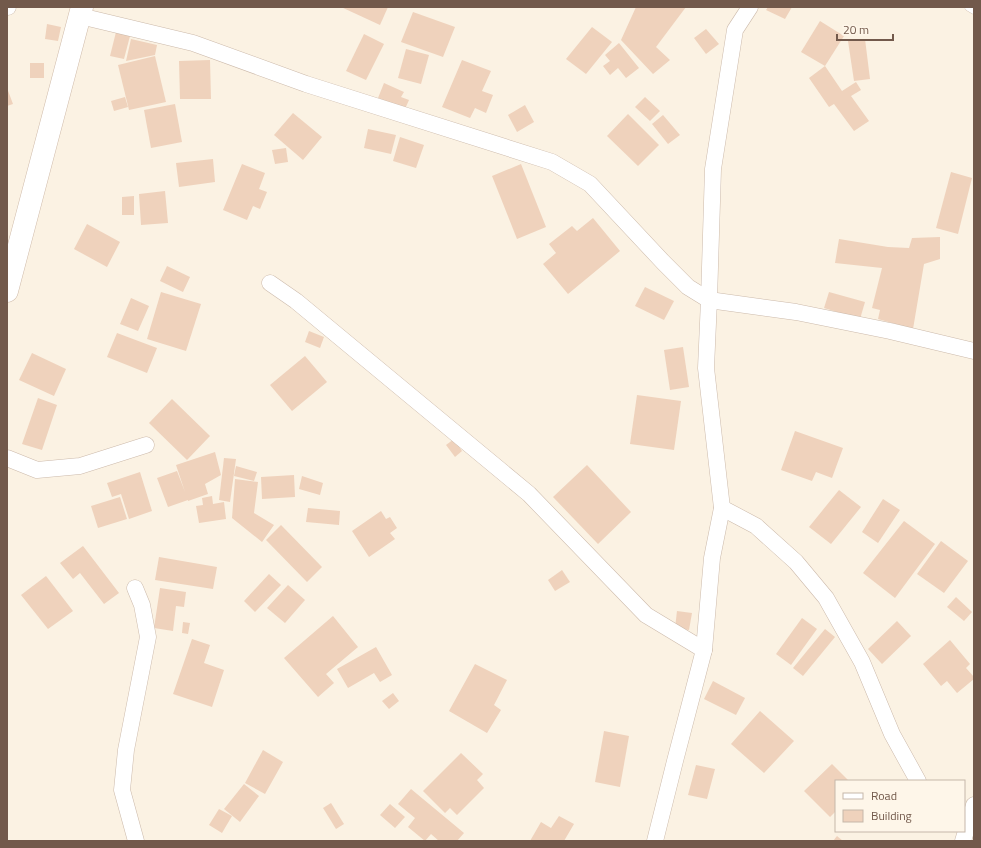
<svg xmlns="http://www.w3.org/2000/svg" width="981" height="848" viewBox="0 0 981 848" font-family="'Titillium Web',sans-serif">
	<style>
		.building { fill: #efd2bc }
		.lines { fill: none; stroke-linecap: round; stroke-linejoin: round }
		.lane-casing { stroke: #ccbaab; stroke-width: 9 }
		.street-casing { stroke: #ccbaab; stroke-width: 17 }
		.secondary-casing { stroke: #d0bcab; stroke-width: 23 }
		.lane { stroke: #fff; stroke-width: 8 }
		.street { stroke: #fff; stroke-width: 16 }
		.secondary { stroke: #fff; stroke-width: 22 }
	</style>
	<rect width="100%" height="100%" fill="#fbf2e3"/>
	<g class="building">
		<path d="M341,7H388L380,25Z"/>
		<path d="M636,7H686L656,47L670,60L653,74L621,40Z"/>
		<path d="M768,7H792L785,19L766,10Z"/>
		<path d="M413,12L455,27L443,57L401,42Z"/>
		<path d="M820,21L844,36L825,66L801,52Z"/>
		<path d="M47,24L61,27L58,41L45,39Z"/>
		<path d="M592,27L612,42L586,74L566,59Z"/>
		<path d="M706,29L719,44L706,54L694,38Z"/>
		<path d="M116,32L130,36L124,59L110,56Z"/>
		<path d="M364,34L384,44L366,80L346,71Z"/>
		<path d="M131,39L157,45L155,55L126,61Z"/>
		<path d="M865,39L870,79L854,81L848,41Z"/>
		<path d="M619,43L639,68L626,78L618,68L610,75L603,66L610,61L605,55Z"/>
		<path d="M406,49L429,55L421,84L398,78Z"/>
		<path d="M155,56L166,102L129,110L118,65Z"/>
		<path d="M210,60L211,99H180L179,61Z"/>
		<path d="M462,60L491,71L482,91L493,95L486,113L475,108L470,118L442,107Z"/>
		<rect x="30" y="63" width="14" height="15"/>
		<path d="M825,66L842,91L856,82L861,90L851,96L869,121L854,131L834,104L829,107L809,78Z"/>
		<path d="M384,83L404,92L401,97L409,100L405,109L378,98Z"/>
		<path d="M7,88L13,104L7,106Z"/>
		<path d="M125,97L128,107L114,111L111,101Z"/>
		<path d="M645,97L660,111L650,121L635,107Z"/>
		<path d="M175,104L182,142L151,148L144,110Z"/>
		<path d="M525,105L534,122L517,132L508,115Z"/>
		<path d="M293,113L322,137L303,160L274,135Z"/>
		<path d="M628,114L659,145L638,166L607,136Z"/>
		<path d="M663,115L680,135L668,144L652,124Z"/>
		<path d="M368,129L396,135L391,154L364,148Z"/>
		<path d="M400,137L424,145L416,168L393,161Z"/>
		<path d="M286,148L288,162L275,164L272,150Z"/>
		<path d="M213,159L215,182L179,187L176,163Z"/>
		<path d="M242,164L265,173L259,189L267,192L260,209L253,206L247,220L223,210Z"/>
		<path d="M521,164L546,227L517,239L492,176Z"/>
		<path d="M951,172L972,178L958,234L936,228Z"/>
		<path d="M165,191L168,223L141,225L139,194Z"/>
		<path d="M134,196V215H122V197Z"/>
		<path d="M593,218L620,251L568,294L543,264L556,253L549,244L572,226L577,231Z"/>
		<path d="M87,224L120,242L107,267L74,249Z"/>
		<path d="M940,237V259L924,264L913,329L878,319L880,310L872,308L882,268L835,263L839,239L888,247L909,248L912,238Z"/>
		<path d="M167,266L190,277L183,292L160,281Z"/>
		<path d="M645,287L674,301L664,320L635,306Z"/>
		<path d="M161,292L201,304L186,351L147,339Z"/>
		<path d="M829,292L865,302L860,319L824,308Z"/>
		<path d="M131,298L149,306L138,331L120,324Z"/>
		<path d="M309,331L324,337L320,348L305,342Z"/>
		<path d="M117,333L157,348L147,373L107,357Z"/>
		<path d="M683,347L689,387L670,390L664,350Z"/>
		<path d="M32,353L66,369L54,396L19,380Z"/>
		<path d="M305,356L327,382L292,411L270,385Z"/>
		<path d="M637,395L681,401L674,450L630,444Z"/>
		<path d="M38,398L57,405L42,450L22,444Z"/>
		<path d="M172,399L210,436L187,460L149,423Z"/>
		<path d="M795,431L843,448L832,478L816,472L812,481L781,470Z"/>
		<path d="M454,439L462,451L455,457L446,445Z"/>
		<path d="M215,452L221,475L205,484L208,494L188,501V500L168,507L157,478L177,471L185,492L176,465Z"/>
		<path d="M224,458L236,459L230,502L219,500Z"/>
		<path d="M587,465L631,512L598,544L553,497Z"/>
		<path d="M236,466L257,472L254,481L234,476Z"/>
		<path d="M140,472L152,511L129,519L121,494L112,497L107,483Z"/>
		<path d="M294,475L295,497L262,499L261,477Z"/>
		<path d="M302,476L323,483L320,495L299,489Z"/>
		<path d="M235,479L258,482L254,513L274,525L262,542L232,518Z"/>
		<path d="M839,490L861,507L831,544L809,527Z"/>
		<path d="M212,496L213,504L224,502L226,519L199,523L196,506L203,505L202,498Z"/>
		<path d="M120,497L127,519L98,528L91,506Z"/>
		<path d="M883,499L900,510L878,543L862,532Z"/>
		<path d="M308,508L340,511L339,525L306,522Z"/>
		<path d="M381,511L386,519L390,517L397,528L390,533L395,539L369,557L352,531Z"/>
		<path d="M904,521L935,544L895,598L863,573Z"/>
		<path d="M281,525L322,567L307,582L266,540Z"/>
		<path d="M941,541L968,561L944,593L917,574Z"/>
		<path d="M83,546L119,593L104,604L80,573L73,579L60,563Z"/>
		<path d="M159,557L217,567L213,589L155,580Z"/>
		<path d="M562,570L570,582L555,591L548,580Z"/>
		<path d="M269,574L281,585L255,612L244,601Z"/>
		<path d="M46,576L73,611L48,629L21,595Z"/>
		<path d="M288,585L305,600L285,623L267,608Z"/>
		<path d="M160,588L186,592L184,607L176,606L173,631L154,628Z"/>
		<path d="M956,597L972,612L964,621L947,607Z"/>
		<path d="M677,611L692,613L689,630L675,628Z"/>
		<path d="M333,616L358,647L326,674L334,683L318,697L284,658Z"/>
		<path d="M802,618L817,629L791,665L776,654Z"/>
		<path d="M897,621L911,636L882,664L868,649Z"/>
		<path d="M183,622L190,623L188,634L182,633Z"/>
		<path d="M825,629L835,637L803,676L793,668Z"/>
		<path d="M192,639L210,645L204,663L224,670L212,707L173,694Z"/>
		<path d="M950,640L970,664L966,668L974,677V679L957,693L947,681L941,686L923,664Z"/>
		<path d="M376,647L392,675L380,682L374,673L348,688L337,669Z"/>
		<path d="M475,664L507,680L494,705L501,710L487,733L449,711Z"/>
		<path d="M713,681L745,698L736,715L704,699Z"/>
		<path d="M393,693L399,701L389,709L382,701Z"/>
		<path d="M760,711L794,741L764,773L731,744Z"/>
		<path d="M604,731L629,736L620,787L595,782Z"/>
		<path d="M263,750L283,762L265,794L245,783Z"/>
		<path d="M461,753L483,774L477,780L484,788L457,815L450,808L445,813L423,791Z"/>
		<path d="M832,764L849,781H836V811L830,817L804,791Z"/>
		<path d="M696,765L715,769L707,799L688,795Z"/>
		<path d="M244,784L259,796L240,822L224,809Z"/>
		<path d="M411,789L464,833L457,841H439L431,834L425,841L408,827L415,818L398,804Z"/>
		<path d="M331,803L344,824L336,829L323,808Z"/>
		<path d="M390,804L405,817L395,828L380,815Z"/>
		<path d="M219,809L232,816L222,833L209,825Z"/>
		<path d="M559,816L574,824L564,841H530L541,822L551,828Z"/>
		<path d="M837,836L843,841H833Z"/>
	</g>
	<g class="lines">
		<g class="lane-casing">
			<path id="lane" d="M969,7L974,10"/>
		</g>
		<g class="street-casing">
			<g id="street">
				<path d="M7,7H8"/>
				<path d="M80,16L193,43L306,84L552,162L590,184L663,262L688,287L709,300L796,312L890,331L974,351"/>
				<path d="M270,283L296,301L529,494L646,615L704,650"/>
				<path d="M7,458L37,470L80,466L146,445"/>
				<path d="M722,508L756,526L796,562L826,598L862,662L892,734L918,781"/>
				<path d="M135,588L142,605L148,637L126,750L122,790L136,841"/>
				<path d="M655,841L675,761L704,650L712,558L722,508L706,368L709,300L713,169L735,30L750,7"/>
				<path d="M963,841L974,805"/>
			</g>
		</g>
		<g class="secondary-casing">
			<path id="secondary" d="M7,291L82,7"/>
		</g>
		<use href="#lane" class="lane"/>
		<use href="#street" class="street"/>
		<use href="#secondary" class="secondary"/>
	</g>
	<rect width="981" height="848" fill="none" stroke="#72594b" stroke-width="16"/>
	<rect x="835" y="780" width="130" height="52" fill="#fef6e9" stroke="#c6b7aa"/>
	<rect x="843" y="793" width="20" height="6" fill="#ffffff" stroke="#c6b7aa"/>
	<text x="871" y="800" font-size="12" fill="#72594b">Road</text>
	<rect x="843" y="810" width="20" height="12" fill="#efd2bc" stroke="#c6b7aa"/>
	<text x="871" y="820" font-size="12" fill="#72594b">Building</text>
	<path d="M837 34v6h56v-6" fill="none" stroke="#72594b" stroke-width="2"/>
	<text x="843" y="34" font-size="12" fill="#72594b" stroke="#fef6e9" stroke-width="3" paint-order="stroke">20 m</text>
</svg>
